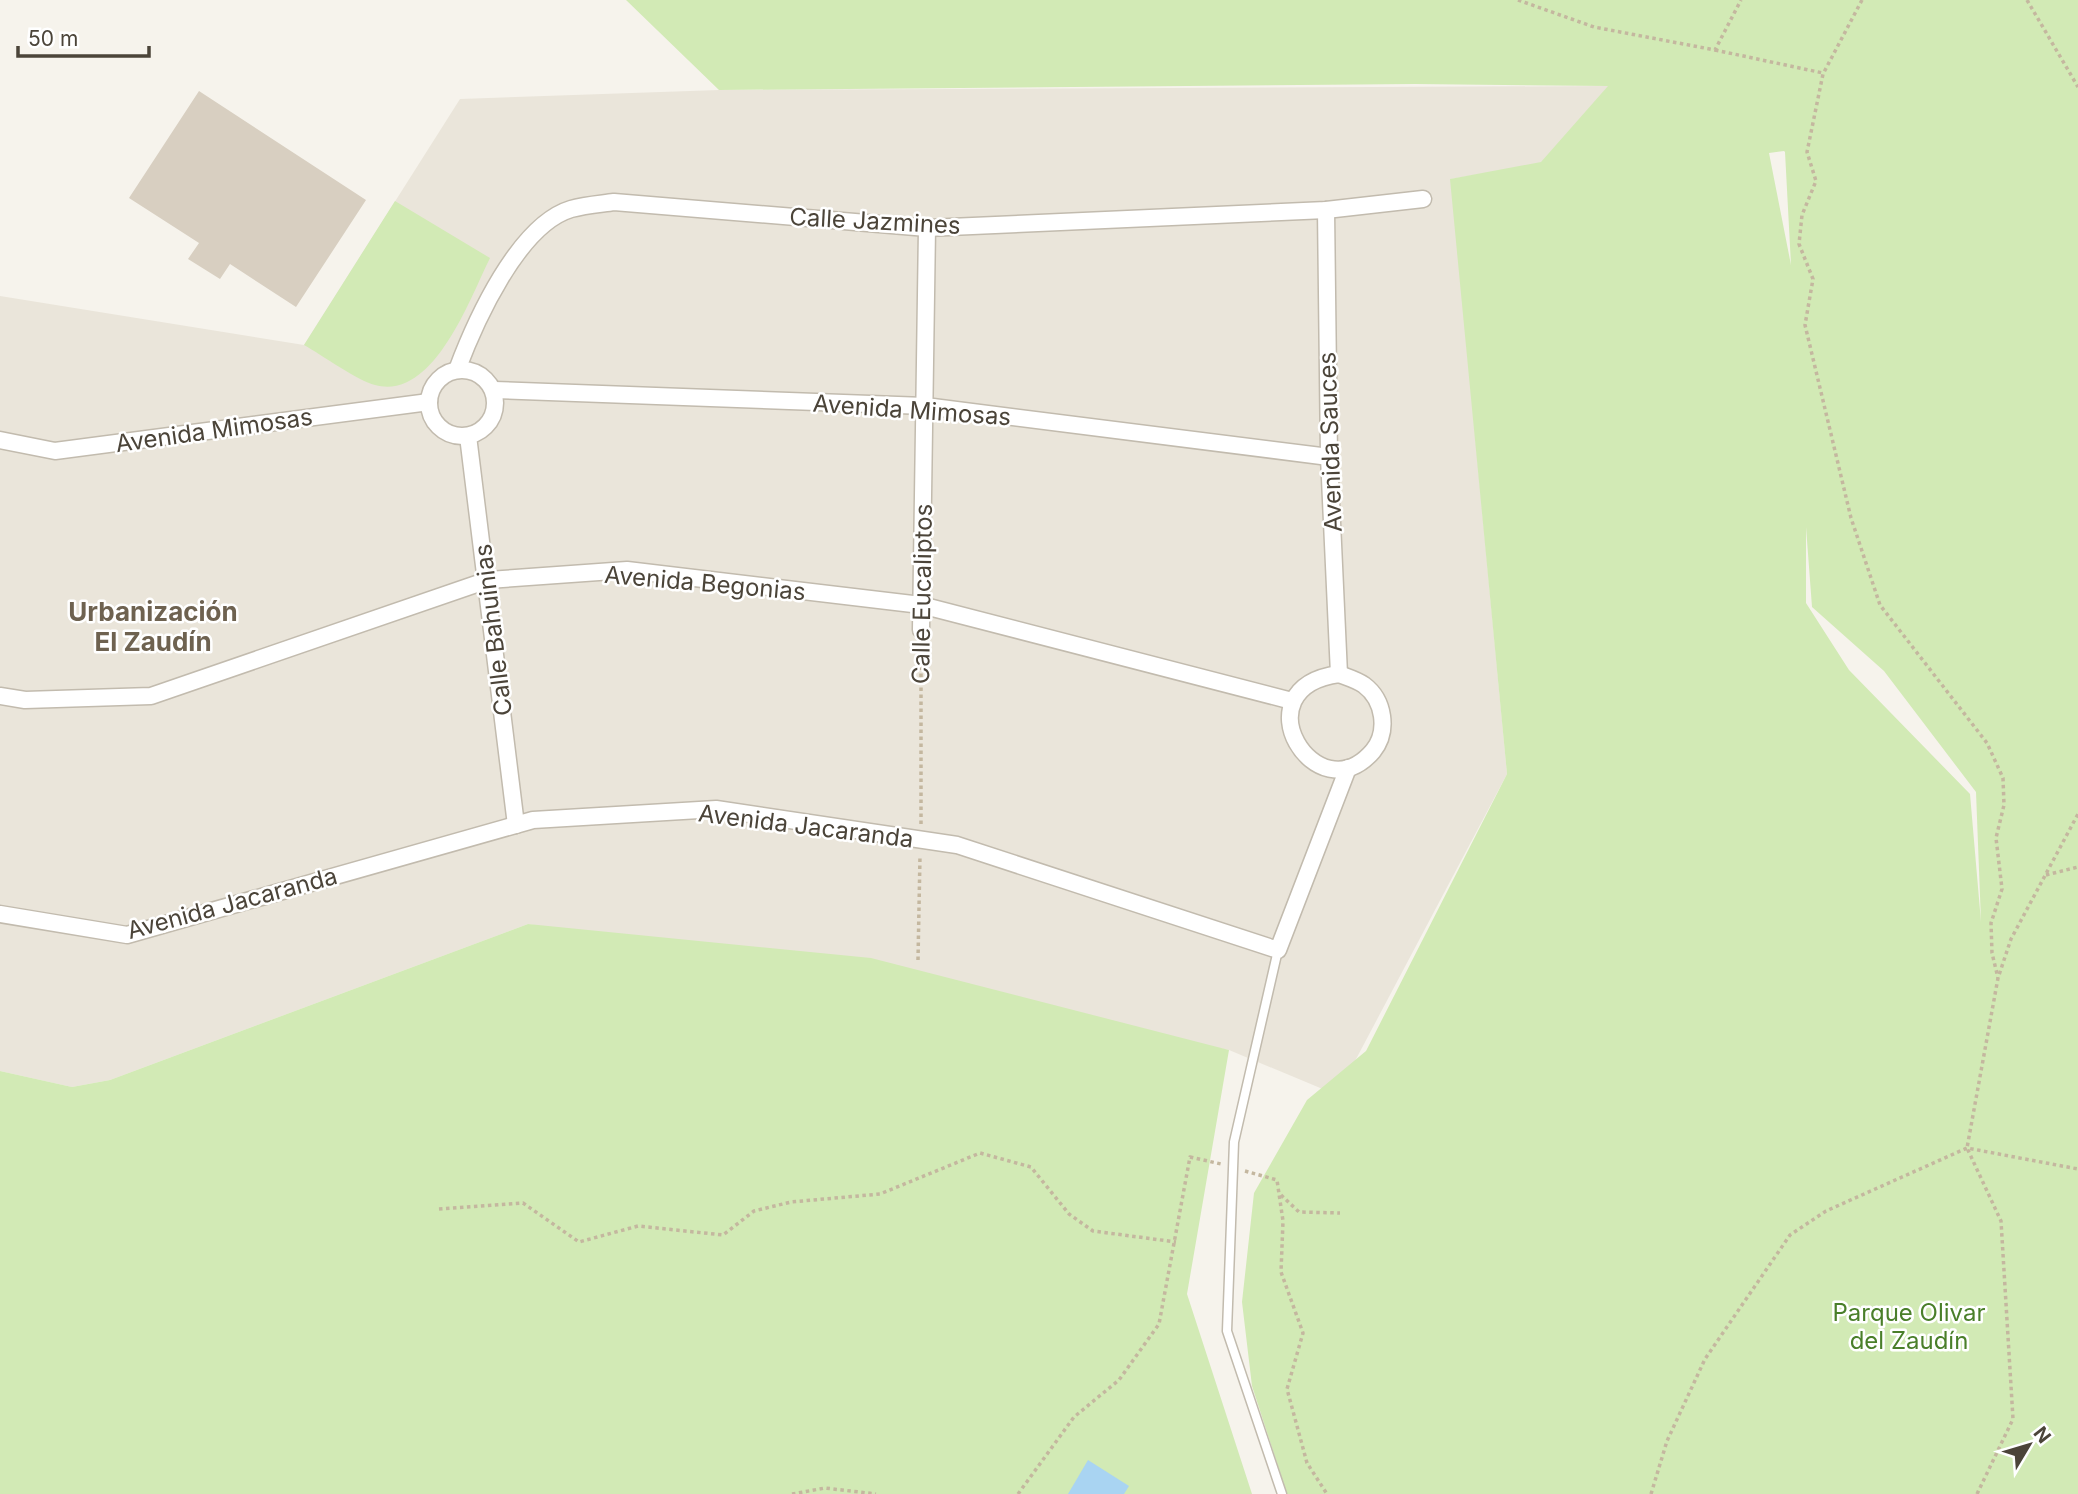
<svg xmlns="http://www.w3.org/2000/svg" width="2078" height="1494" viewBox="0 0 2078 1494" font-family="Inter,sans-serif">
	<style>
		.residential { fill: #eae5da }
		.green { fill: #d2eab5; fill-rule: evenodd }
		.water { fill: #a9d4f2 }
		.building { fill: #d8cfc1 }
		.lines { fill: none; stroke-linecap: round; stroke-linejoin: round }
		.service-casing { stroke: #c2bbae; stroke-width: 11 }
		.minor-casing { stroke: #c2bbae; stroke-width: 19 }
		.path { stroke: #c4b79f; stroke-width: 3.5; stroke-dasharray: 3.5 3.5; stroke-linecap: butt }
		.service { stroke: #fff; stroke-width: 8 }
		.minor { stroke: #fff; stroke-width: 16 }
		.labels { text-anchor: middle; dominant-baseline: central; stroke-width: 5; stroke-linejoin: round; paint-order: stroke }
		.street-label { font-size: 24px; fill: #4b4439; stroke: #fff }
		.park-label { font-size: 24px; fill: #4a7f2a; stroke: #fff }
		.neighbourhood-label { font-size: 26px; font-weight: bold; fill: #6e6250; stroke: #fff }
	</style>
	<rect width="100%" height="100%" fill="#f6f3ec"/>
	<path class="residential" d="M1609,86L1560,160L1451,179L1507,774L1337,1095L1229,1050L528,924L110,1080L72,1087L0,1071V296L304,345L460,99L719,90Z"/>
	<g class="green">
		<path d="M626,0H2078V1494H1287L1252,1386L1242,1302L1254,1193L1307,1100L1366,1051L1507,774L1450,179L1541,162L1608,86L1415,84L719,90ZM1784,151L1785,152L1791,265L1769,153ZM1806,527L1812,607L1884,671L1976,792L1981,922L1970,794L1849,670L1806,603Z"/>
		<path d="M395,201L490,258C470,298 434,401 375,385C358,381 322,355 304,345Z"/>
		<path d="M528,924L871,958L1229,1050L1187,1294L1252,1494H0V1071L72,1087L110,1080Z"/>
	</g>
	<path class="water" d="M1088,1460L1129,1486L1124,1494H1068Z"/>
	<path class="building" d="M199,91L366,200L296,307L230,264L220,279L188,259L199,243L129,198Z"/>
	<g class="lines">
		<g class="service-casing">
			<path id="service" d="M1278,950L1234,1142L1227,1331L1282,1494"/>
		</g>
		<g class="minor-casing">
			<g id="minor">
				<path d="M1326,210L1329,457L1339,674"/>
				<circle cx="462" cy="403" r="33"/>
				<path d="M457,370C475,322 518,225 571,209C585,205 600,204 614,202L927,228L1326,210L1423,199"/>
				<path d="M494,390L925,406L1329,457"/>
				<path d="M468,436L516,825"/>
				<path d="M0,440L55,451L429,402"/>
				<path d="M921,630L927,228"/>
				<path d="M1339,674C1347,677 1357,680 1364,685C1384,700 1389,731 1373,751C1317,817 1237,688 1339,674Z"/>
				<path d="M0,696L25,700L151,696L488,580L627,570L921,605L1292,701"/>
				<path d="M0,914L127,935L533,820L716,809L957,845L1278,950L1348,768"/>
			</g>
		</g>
		<g class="path">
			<path d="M1518,0L1594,27L1715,50L1741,0"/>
			<path d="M1862,0L1823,74L1807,152L1816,181L1802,215L1799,244L1813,279L1805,325L1851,518L1880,605L1987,743L2003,778L2004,805L1996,838L2002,889L1991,923L1992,953L1998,978"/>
			<path d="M2027,0L2078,87"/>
			<path d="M1715,50L1823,73"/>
			<path d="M921,824V646"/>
			<path d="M2046,875L2078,867"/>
			<path d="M918,960L920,856"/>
			<path d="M1245,1171L1277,1180L1283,1221L1281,1272L1303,1333L1287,1389L1307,1463L1327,1494"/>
			<path d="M1281,1195L1299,1212L1340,1213"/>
			<path d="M439,1209L523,1203L579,1242L638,1226L723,1235L754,1211L791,1202L880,1194L980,1153L1031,1167L1069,1214L1093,1231L1176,1242"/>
			<path d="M792,1494L825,1488L876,1494"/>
			<path d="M1018,1494L1074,1417L1119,1380L1159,1324L1190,1157L1221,1164"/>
			<path d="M1651,1494L1667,1441L1705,1359L1790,1235L1826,1211L1967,1148L2078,1169"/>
			<path d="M1977,1494L2013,1419L2001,1221L1967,1148L1998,978L2011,939L2078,814"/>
		</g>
		<use href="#service" class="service"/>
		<use href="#minor" class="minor"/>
	</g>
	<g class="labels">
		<g class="street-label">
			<text transform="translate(875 221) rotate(3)">Calle Jazmines</text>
			<text transform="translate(912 410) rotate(4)">Avenida Mimosas</text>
			<text transform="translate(214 430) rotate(-8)">Avenida Mimosas</text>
			<text transform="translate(1330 442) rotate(-92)">Avenida Sauces</text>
			<text transform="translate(705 583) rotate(5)">Avenida Begonias</text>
			<text transform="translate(922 594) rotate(-89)">Calle Eucaliptos</text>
			<text transform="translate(493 630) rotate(-97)">Calle Bahuinias</text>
			<text transform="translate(806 826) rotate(7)">Avenida Jacaranda</text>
			<text transform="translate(232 903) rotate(-15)">Avenida Jacaranda</text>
		</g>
		<g class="park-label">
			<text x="1909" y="1312">Parque Olivar<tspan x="1909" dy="28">del Zaudín</tspan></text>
		</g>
		<g class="neighbourhood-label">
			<text x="153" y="611">Urbanización<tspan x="153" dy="30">El Zaudín</tspan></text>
		</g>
	</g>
	<g transform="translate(2029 1445) rotate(52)" stroke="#ffffff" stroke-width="5" paint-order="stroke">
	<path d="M0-5L12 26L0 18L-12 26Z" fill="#4b4439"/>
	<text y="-10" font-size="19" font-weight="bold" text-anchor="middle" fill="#4b4439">N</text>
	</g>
	<path d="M18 46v10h131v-10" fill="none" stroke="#4b4439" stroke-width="3.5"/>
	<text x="28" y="46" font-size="21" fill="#4b4439" stroke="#ffffff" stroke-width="5" paint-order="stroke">50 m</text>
</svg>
